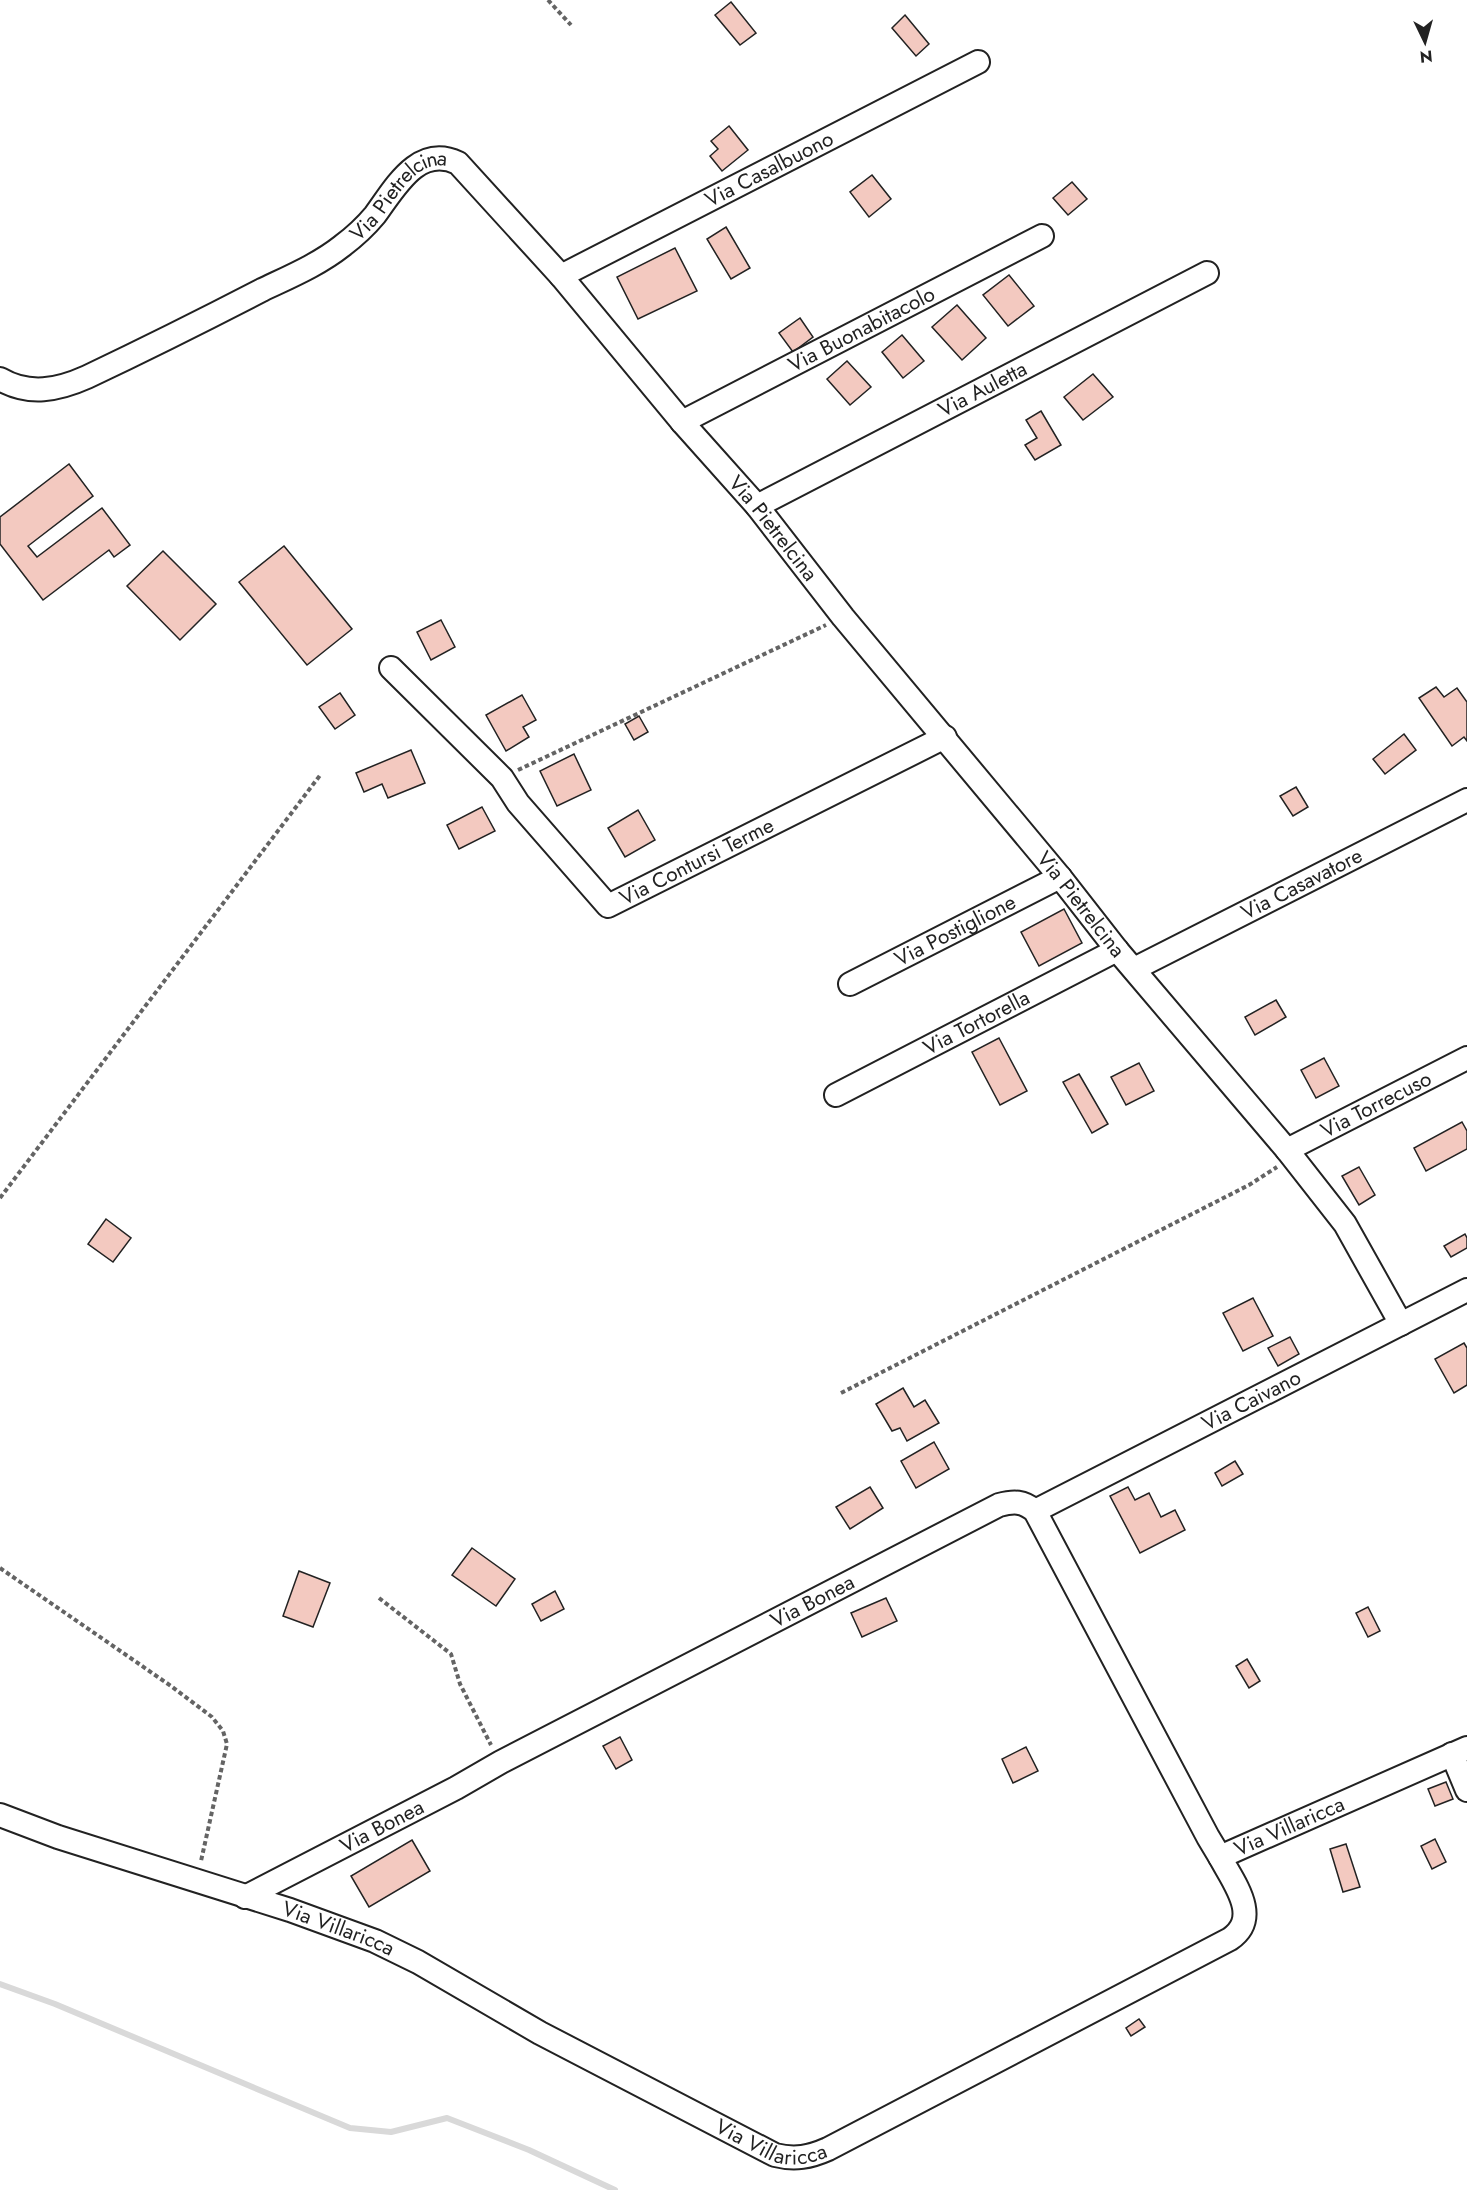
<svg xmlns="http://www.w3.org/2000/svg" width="1467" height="2190" viewBox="0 0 1467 2190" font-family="Jost,sans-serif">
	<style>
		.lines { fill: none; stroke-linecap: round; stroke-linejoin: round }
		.stream { stroke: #d9d9d9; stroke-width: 6 }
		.building { fill: #f3c9c0; stroke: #222; stroke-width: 1.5 }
		.minor-casing { stroke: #222; stroke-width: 26 }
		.path { stroke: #646464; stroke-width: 4; stroke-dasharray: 4.5 3; stroke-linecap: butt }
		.minor { stroke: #fff; stroke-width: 22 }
		.labels { text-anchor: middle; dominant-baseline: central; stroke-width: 4.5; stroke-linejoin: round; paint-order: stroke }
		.street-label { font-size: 21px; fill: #222; stroke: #fff }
	</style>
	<rect width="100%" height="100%" fill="#fff"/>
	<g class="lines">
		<path class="stream" d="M0,1984L55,2004L350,2128L391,2132L447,2118L529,2150L615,2190"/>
	</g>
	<g class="building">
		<path d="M731,2L756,33L740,45L715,15Z"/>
		<path d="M905,15L929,44L916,56L892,28Z"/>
		<path d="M729,126L748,150L722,171L710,156L718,149L711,141Z"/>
		<path d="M872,175L891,199L869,217L850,192Z"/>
		<path d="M1072,182L1087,199L1068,215L1053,198Z"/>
		<path d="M726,227L750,268L731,279L707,239Z"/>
		<path d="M675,248L697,291L638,319L617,277Z"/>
		<path d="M1009,275L1034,306L1008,326L983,295Z"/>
		<path d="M957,305L986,338L962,360L932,327Z"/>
		<path d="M800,318L813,337L793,352L779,333Z"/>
		<path d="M902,335L924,361L903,378L882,352Z"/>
		<path d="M847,361L871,387L850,405L827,379Z"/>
		<path d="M1093,374L1113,397L1083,420L1064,397Z"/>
		<path d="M1041,411L1061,445L1035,460L1025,445L1037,438L1026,420Z"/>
		<path d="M69,464L93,496L28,546L37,557L102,508L130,545L114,557L109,550L43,600L0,544V517Z"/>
		<path d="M284,546L352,629L307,665L239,582Z"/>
		<path d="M163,551L216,604L180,640L127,586Z"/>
		<path d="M441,620L455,647L431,660L417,632Z"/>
		<path d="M1436,687L1444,697L1457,688L1467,702V741L1464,737L1452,746L1419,698Z"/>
		<path d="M340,693L355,715L335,729L319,707Z"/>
		<path d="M522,695L536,720L523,727L529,737L506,751L486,715Z"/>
		<path d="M639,716L648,732L634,740L625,724Z"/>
		<path d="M1404,734L1416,750L1385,774L1373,759Z"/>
		<path d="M411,750L425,783L388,798L382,784L364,792L356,773Z"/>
		<path d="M574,754L591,790L557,806L540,771Z"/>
		<path d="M1296,787L1308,807L1293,816L1280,796Z"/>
		<path d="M482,807L495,831L459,849L447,825Z"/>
		<path d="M638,810L655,840L625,857L608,828Z"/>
		<path d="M1064,909L1082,943L1039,966L1021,932Z"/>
		<path d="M1276,1000L1286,1017L1255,1035L1245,1017Z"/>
		<path d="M999,1038L1027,1091L1000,1105L972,1052Z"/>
		<path d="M1324,1058L1339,1086L1316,1098L1301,1070Z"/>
		<path d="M1139,1063L1154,1091L1126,1105L1111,1077Z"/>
		<path d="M1079,1074L1108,1124L1092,1133L1063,1082Z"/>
		<path d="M1462,1122L1467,1131V1149L1426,1171L1414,1148Z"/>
		<path d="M1359,1167L1375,1195L1359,1205L1342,1176Z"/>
		<path d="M106,1219L131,1238L113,1262L88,1244Z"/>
		<path d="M1465,1234L1467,1238V1248L1451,1257L1444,1246Z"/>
		<path d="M1253,1298L1273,1336L1243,1351L1223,1313Z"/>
		<path d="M1290,1337L1299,1354L1278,1366L1268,1348Z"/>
		<path d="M1464,1343L1467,1348V1385L1454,1393L1435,1359Z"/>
		<path d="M903,1388L914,1407L925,1400L939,1423L907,1441L900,1428L892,1431L876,1404Z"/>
		<path d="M934,1442L949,1469L916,1488L901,1461Z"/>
		<path d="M1235,1461L1243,1474L1222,1486L1215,1473Z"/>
		<path d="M870,1487L883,1508L850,1529L836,1507Z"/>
		<path d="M1128,1487L1135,1500L1149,1493L1161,1517L1175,1510L1185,1530L1140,1553L1110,1496Z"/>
		<path d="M472,1548L515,1579L496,1606L452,1575Z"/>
		<path d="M299,1571L330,1583L313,1627L283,1616Z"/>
		<path d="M555,1591L564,1609L541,1621L532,1604Z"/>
		<path d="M886,1598L897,1621L862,1637L851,1613Z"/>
		<path d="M1368,1607L1380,1631L1368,1637L1356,1613Z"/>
		<path d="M1247,1659L1260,1681L1249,1688L1236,1666Z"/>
		<path d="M620,1737L632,1760L616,1769L603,1746Z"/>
		<path d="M1026,1747L1038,1771L1013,1783L1002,1759Z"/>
		<path d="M1446,1782L1453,1799L1435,1806L1428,1789Z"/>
		<path d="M1435,1839L1446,1862L1432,1869L1421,1846Z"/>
		<path d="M412,1840L430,1871L369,1907L351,1876Z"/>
		<path d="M1346,1844L1360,1887L1343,1892L1330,1849Z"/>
		<path d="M1139,2019L1145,2027L1131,2036L1126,2028Z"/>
	</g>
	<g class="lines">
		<g class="minor-casing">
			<g id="minor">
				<path id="s1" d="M561,276L978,62"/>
				<path id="s2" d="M0,379C29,396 58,390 87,377C146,349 204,320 262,290C289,277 318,265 342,246C354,237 365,227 375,215C395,188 418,144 458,163L561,276L682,422L757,506L843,617L1060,877L1117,950L1287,1150L1345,1224L1401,1324"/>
				<path id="s3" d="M682,422L1042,236"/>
				<path id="s4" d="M757,506L1207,273"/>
				<path id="s5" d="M391,668L502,778L518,803L608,906L945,737"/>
				<path id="s6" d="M1134,969L1467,800"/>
				<path id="s7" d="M850,984L1060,877"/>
				<path id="s8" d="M836,1095L1117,950"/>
				<path id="s9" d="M1287,1150L1467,1058"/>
				<path id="s10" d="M1035,1511L1467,1290"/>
				<path d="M1452,1754L1467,1790"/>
				<path id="s11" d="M0,1815L58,1837L290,1910L375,1941L418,1962L540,2033L775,2155C795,2160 810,2157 828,2149L1230,1939C1262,1917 1233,1882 1220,1857L1467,1748"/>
				<path id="s12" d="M245,1897L456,1788L501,1762L999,1505C1014,1501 1023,1501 1035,1511L1208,1837L1220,1857"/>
			</g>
		</g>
		<g class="path">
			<path d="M548,0L571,25"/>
			<path d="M518,770L826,625"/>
			<path d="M0,1198L321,774"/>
			<path d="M841,1393L1249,1185L1277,1167"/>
			<path d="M0,1568L171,1686L212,1717L223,1731L227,1744L201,1861"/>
			<path d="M379,1598L451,1654L460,1684L491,1745"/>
		</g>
		<use href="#minor" class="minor"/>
	</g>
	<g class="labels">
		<g class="street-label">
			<text stroke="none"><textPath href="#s1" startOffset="234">Via Casalbuono</textPath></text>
			<text stroke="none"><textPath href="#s2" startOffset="456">Via Pietrelcina</textPath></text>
			<text stroke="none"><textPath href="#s3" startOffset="202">Via Buonabitacolo</textPath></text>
			<text stroke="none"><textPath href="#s4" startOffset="254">Via Auletta</textPath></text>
			<text stroke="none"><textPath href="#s2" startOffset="1014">Via Pietrelcina</textPath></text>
			<text stroke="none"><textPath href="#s5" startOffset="422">Via Contursi Terme</textPath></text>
			<text stroke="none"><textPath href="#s6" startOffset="188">Via Casavatore</textPath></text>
			<text stroke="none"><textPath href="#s2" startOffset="1500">Via Pietrelcina</textPath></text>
			<text stroke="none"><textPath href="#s7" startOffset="118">Via Postiglione</textPath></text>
			<text stroke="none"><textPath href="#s8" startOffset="158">Via Tortorella</textPath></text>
			<text stroke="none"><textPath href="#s9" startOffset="100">Via Torrecuso</textPath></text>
			<text stroke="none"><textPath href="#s10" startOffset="243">Via Caivano</textPath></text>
			<text stroke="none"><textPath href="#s12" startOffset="640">Via Bonea</textPath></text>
			<text stroke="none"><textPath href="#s12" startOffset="154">Via Bonea</textPath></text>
			<text stroke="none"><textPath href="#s11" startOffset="1526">Via Villaricca</textPath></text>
			<text stroke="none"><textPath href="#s11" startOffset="357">Via Villaricca</textPath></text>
			<text stroke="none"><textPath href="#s11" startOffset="843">Via Villaricca</textPath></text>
		</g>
	</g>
	<g transform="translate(1425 42) rotate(175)" stroke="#ffffff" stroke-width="4.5" paint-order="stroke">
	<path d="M0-4.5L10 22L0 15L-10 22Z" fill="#222222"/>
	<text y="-9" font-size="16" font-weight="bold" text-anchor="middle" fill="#222222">N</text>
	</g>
</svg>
